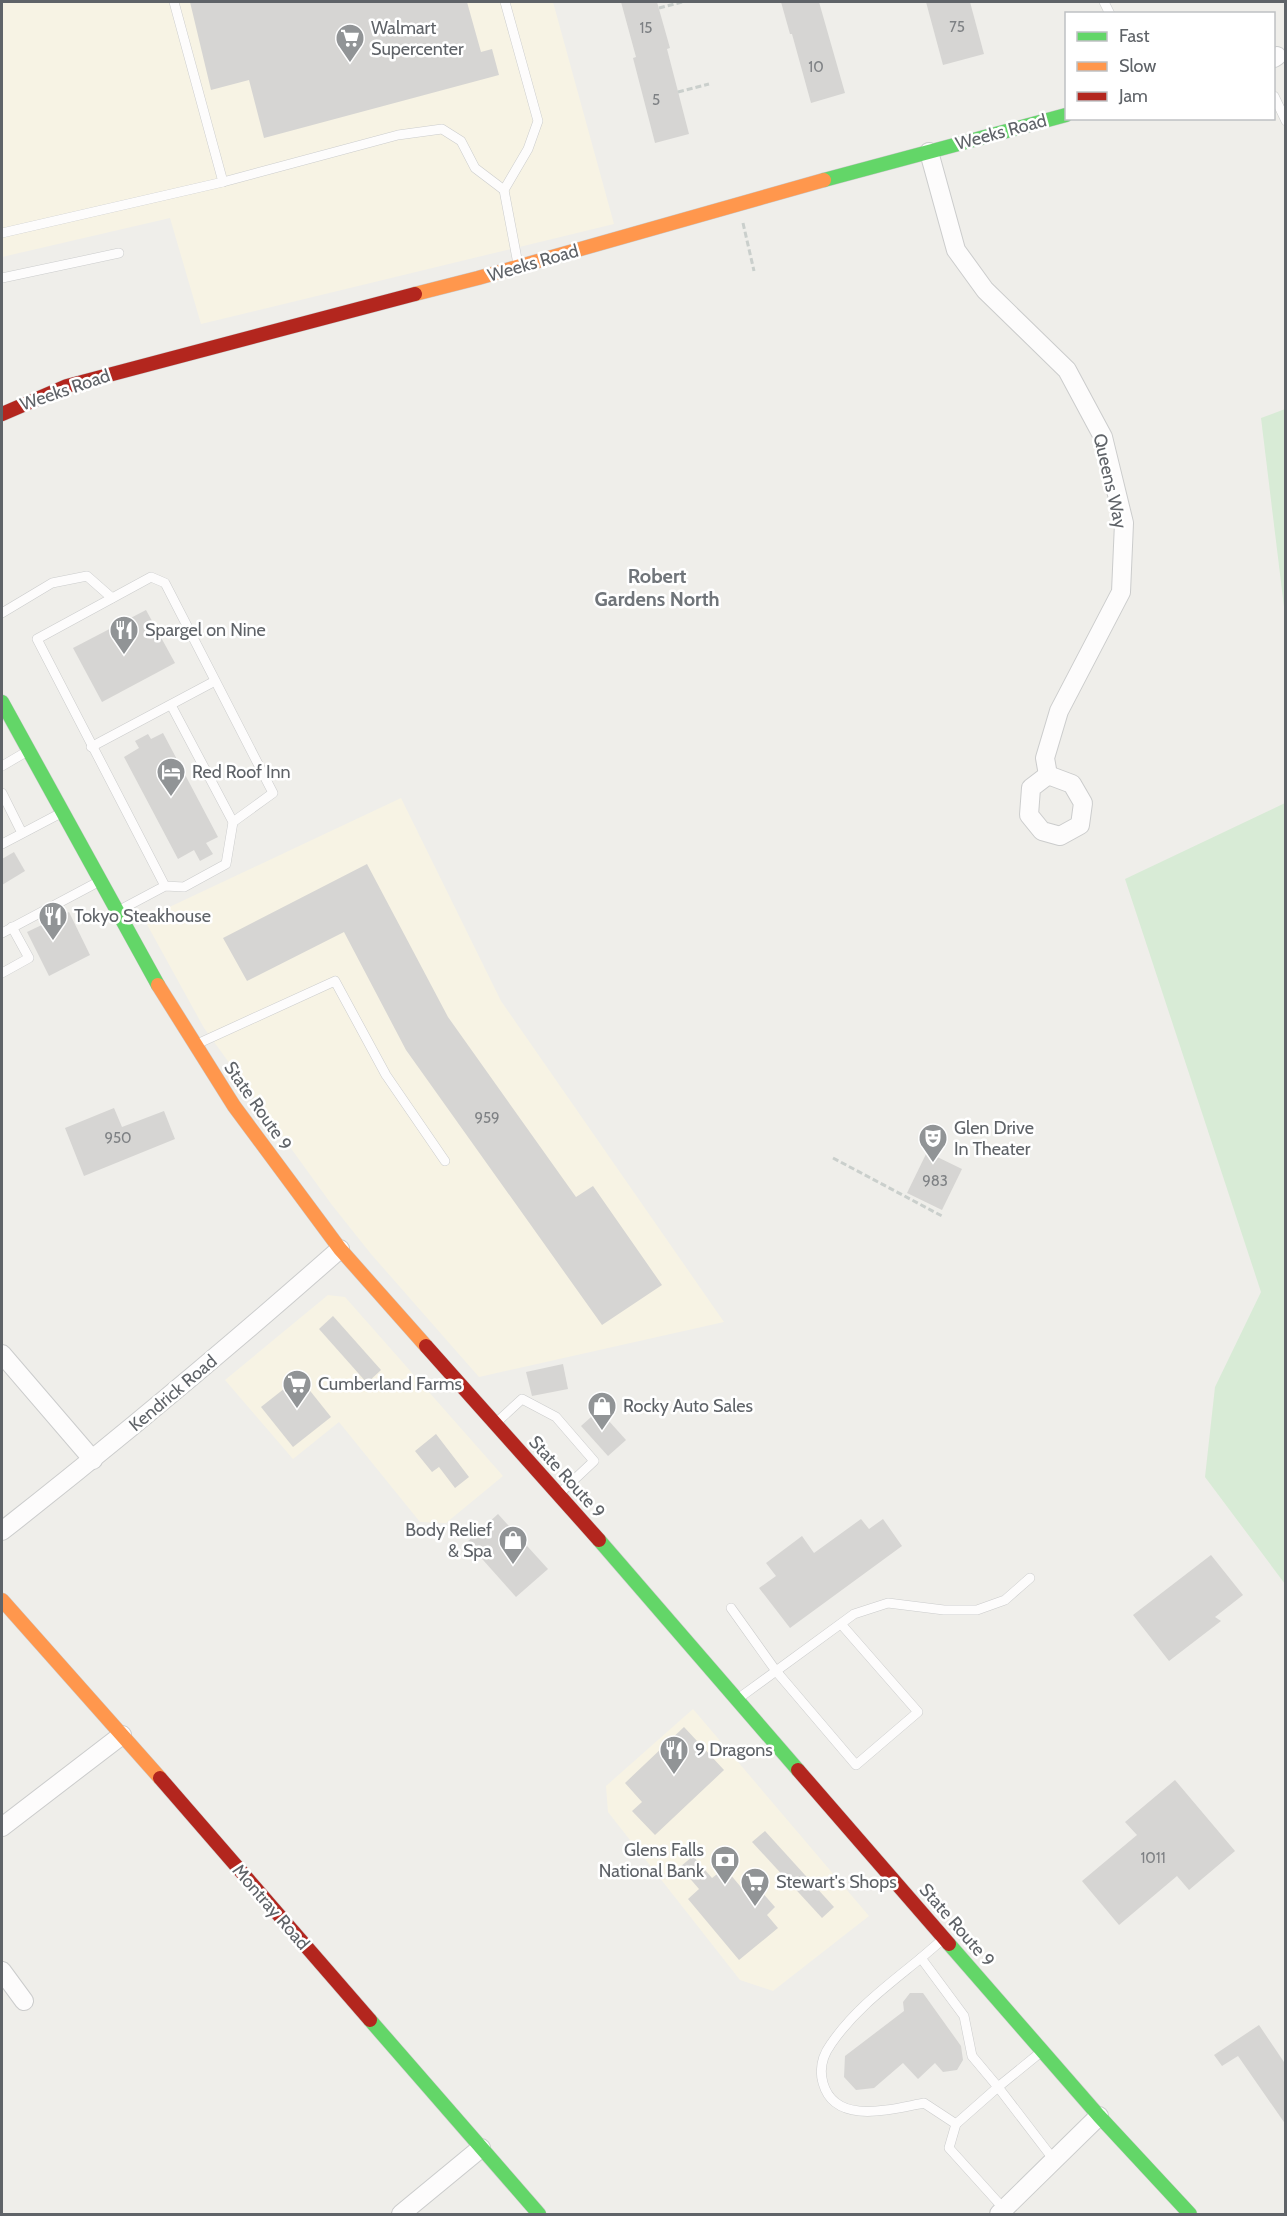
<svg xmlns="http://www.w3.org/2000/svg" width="1287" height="2216" viewBox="0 0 1287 2216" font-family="Cabin,sans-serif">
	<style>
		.commercial { fill: #f7f3e4 }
		.green { fill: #d8ebd6 }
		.building { fill: #d6d5d3 }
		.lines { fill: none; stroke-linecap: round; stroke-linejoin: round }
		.lane-casing { stroke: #cbcccc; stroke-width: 10 }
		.street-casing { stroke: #cbcccc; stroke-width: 20 }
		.fast-casing { stroke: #cacacb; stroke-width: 15 }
		.slow-casing { stroke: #cacacb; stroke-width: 15 }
		.jam-casing { stroke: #cacacb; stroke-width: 15 }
		.path { stroke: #cacfcc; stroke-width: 3; stroke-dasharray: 6 3; stroke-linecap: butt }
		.lane { stroke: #fdfcfc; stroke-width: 9 }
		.street { stroke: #fdfcfc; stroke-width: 18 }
		.fast { stroke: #63d668; stroke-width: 14 }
		.slow { stroke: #ff974d; stroke-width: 14 }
		.jam { stroke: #b3261e; stroke-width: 14 }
		.labels { text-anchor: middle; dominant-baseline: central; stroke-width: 5; stroke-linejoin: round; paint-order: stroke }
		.number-label { font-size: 15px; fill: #7e8184 }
		.poi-label { font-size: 18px; fill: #5f6368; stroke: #fff; text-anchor: start }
		.street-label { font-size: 18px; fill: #5f6368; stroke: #fff }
		.neighbourhood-label { font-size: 20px; font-weight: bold; fill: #70757a; stroke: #fff }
	</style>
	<rect width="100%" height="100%" fill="#efeeea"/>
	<g class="commercial">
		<path d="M2,2H553L614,224L201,324L170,218L2,257Z"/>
		<path d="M401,798L501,1001L724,1322L479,1377L371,1254L332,1205L204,1028L144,919Z"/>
		<path d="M328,1295L345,1297L503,1476L446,1523L420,1522L339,1422L293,1459L225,1380Z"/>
		<path d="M693,1709L869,1916L773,1991L740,1980L608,1812L606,1786Z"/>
	</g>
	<g class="green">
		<path d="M1285,409H1286L1285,615L1261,418Z"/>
		<path d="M1285,803V1584L1205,1477L1215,1387L1261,1292L1125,879Z"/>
	</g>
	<g class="building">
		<path d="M190,2H467L481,52L492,49L499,75L264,138L249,80L211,90Z"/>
		<path d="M621,2H657L670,48L667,49L689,134L655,143L633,58L636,57Z"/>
		<path d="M781,2H819L845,93L811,103L792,34H790Z"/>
		<path d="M926,2H970L984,54L943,65Z"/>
		<path d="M146,610L175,663L102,702L73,648Z"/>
		<path d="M163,733L218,837L206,843L213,854L200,861L194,850L178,859L124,757L139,748L135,741L148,734L151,739Z"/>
		<path d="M14,852L25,871L2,885V859Z"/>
		<path d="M367,864L448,1017L576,1197L593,1186L662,1285L602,1325L406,1050L344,932L247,981L223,938Z"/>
		<path d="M69,912L90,955L49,976L27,932Z"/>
		<path d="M114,1108L122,1127L164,1111L175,1139L84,1176L65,1128Z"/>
		<path d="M927,1152L962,1169L942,1210L907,1193Z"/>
		<path d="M333,1316L381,1370L367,1383L319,1329Z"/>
		<path d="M563,1364L568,1389L532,1396L526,1372Z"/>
		<path d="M299,1377L331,1417L293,1447L261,1407Z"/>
		<path d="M599,1410L626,1440L608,1456L581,1426Z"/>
		<path d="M436,1434L469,1477L455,1488L439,1467L432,1472L415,1451Z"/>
		<path d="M498,1514L548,1569L516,1597L467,1542Z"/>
		<path d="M861,1519L869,1529L883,1519L902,1546L790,1628L759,1588L776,1576L766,1563L802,1536L814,1553Z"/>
		<path d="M1211,1555L1243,1595L1215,1617L1221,1621L1169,1661L1133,1615Z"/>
		<path d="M684,1727L724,1770L655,1835L632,1811L642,1802L625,1783Z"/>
		<path d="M1175,1780L1235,1851L1189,1890L1177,1876L1119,1925L1082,1881L1137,1835L1125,1822Z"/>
		<path d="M765,1831L834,1907L822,1918L752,1842Z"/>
		<path d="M693,1856L712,1878L725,1868L750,1898L760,1890L775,1907L767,1915L778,1928L739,1960L688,1899L699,1889L680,1867Z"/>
		<path d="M910,1993H923L961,2046L963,2060L957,2070L943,2072L935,2063L918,2079L903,2063L874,2088L856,2090L844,2077L845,2056L904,2011L903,2002Z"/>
		<path d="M1259,2025L1286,2065V2125L1238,2056L1222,2066L1214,2055Z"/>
	</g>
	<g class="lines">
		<g class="lane-casing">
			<g id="lane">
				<path d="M505,2L538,121L528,149L504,190L518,264"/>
				<path d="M1104,2L1110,14"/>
				<path d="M1274,96L1286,121"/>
				<path d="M223,182L398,135L442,129L461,141L475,168L504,190"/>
				<path d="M2,233L223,182L174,2"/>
				<path d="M2,278L119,253"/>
				<path d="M2,613L52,583L87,576L112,598"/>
				<path d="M171,705L233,822"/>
				<path d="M91,747L215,681"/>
				<path d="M2,766L26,752"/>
				<path d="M2,793L22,833"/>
				<path d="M2,844L61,813"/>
				<path d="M118,911L165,886L184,887L226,864L233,822L273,793L165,583L151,577L37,639L165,886"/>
				<path d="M2,933L98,882"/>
				<path d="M2,973L29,958L12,927"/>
				<path d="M197,1044L335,981L386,1075L445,1161"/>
				<path d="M497,1422L522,1399L556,1417L594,1461L560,1493"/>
				<path d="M731,1608L776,1671L856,1765L918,1712L841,1624"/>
				<path d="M739,1698L854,1614L888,1603L944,1610H977L1005,1600L1030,1578"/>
				<path d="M942,1940L921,1958L964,2016L972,2056L998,2087L956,2124L949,2148L1004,2209"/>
				<path d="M921,1958C888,1985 855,2009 831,2044C823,2055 819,2069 823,2083C835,2126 891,2109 924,2103L956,2124"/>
				<path d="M1041,2052L998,2087L1054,2160"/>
			</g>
		</g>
		<g class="street-casing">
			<g id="street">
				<path d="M1274,58L1277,56"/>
				<path d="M929,152L956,250L985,290L1067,370L1103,437L1124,523L1121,592L1059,711L1045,758L1048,775"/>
				<path d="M1048,775L1072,784L1083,803L1080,825L1060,836L1042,831L1029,815L1031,788Z"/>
				<path d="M2,1354L93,1460"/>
				<path d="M2,1531C118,1440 230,1346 340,1249"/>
				<path d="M2,1827L122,1735"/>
				<path d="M2,1971L24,2001"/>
				<path d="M401,2214L481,2148"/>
				<path d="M999,2214L1099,2116"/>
			</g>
		</g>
		<g class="fast-casing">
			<g id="fast">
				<path d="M824,180L1066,115"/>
				<path d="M2,702L158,985"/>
				<path d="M599,1540L798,1770"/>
				<path d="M949,1944L1099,2116L1190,2214"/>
				<path d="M370,2020L539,2214"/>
			</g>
		</g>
		<g class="slow-casing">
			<g id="slow">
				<path d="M415,294L478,278L824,180"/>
				<path d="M158,985L234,1106L340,1249L426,1346"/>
				<path d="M2,1600L160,1778"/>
			</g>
		</g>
		<g class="jam-casing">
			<g id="jam">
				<path d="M2,414L67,386L415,294"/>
				<path d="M426,1346L599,1540"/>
				<path d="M798,1770L949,1944"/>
				<path d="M160,1778L370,2020"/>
			</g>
		</g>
		<g class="path">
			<path d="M659,8L682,2"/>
			<path d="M678,92L709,84"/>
			<path d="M743,223L754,271"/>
			<path d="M833,1158L942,1216"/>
		</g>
		<use href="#lane" class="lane"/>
		<use href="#street" class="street"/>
		<use href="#fast" class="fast"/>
		<use href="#slow" class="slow"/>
		<use href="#jam" class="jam"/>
	</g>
	<defs>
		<g id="supermarket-pin" transform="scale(1.5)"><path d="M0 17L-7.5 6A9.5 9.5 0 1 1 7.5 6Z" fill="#919496" stroke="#fff"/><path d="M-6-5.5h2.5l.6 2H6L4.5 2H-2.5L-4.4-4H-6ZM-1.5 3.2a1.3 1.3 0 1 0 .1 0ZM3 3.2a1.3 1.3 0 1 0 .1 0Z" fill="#fff"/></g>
		<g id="restaurant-pin" transform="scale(1.5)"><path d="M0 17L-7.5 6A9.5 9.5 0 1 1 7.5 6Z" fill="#919496" stroke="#fff"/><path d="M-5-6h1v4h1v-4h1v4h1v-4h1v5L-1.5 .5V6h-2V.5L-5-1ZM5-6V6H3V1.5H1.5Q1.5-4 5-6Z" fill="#fff"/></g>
		<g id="hotel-pin" transform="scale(1.5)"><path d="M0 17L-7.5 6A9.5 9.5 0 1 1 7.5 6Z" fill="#919496" stroke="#fff"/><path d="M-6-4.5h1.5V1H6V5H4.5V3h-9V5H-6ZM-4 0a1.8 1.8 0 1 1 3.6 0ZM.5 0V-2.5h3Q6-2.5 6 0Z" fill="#fff"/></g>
		<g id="theatre-pin" transform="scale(1.5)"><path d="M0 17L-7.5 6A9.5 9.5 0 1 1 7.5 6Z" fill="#919496" stroke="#fff"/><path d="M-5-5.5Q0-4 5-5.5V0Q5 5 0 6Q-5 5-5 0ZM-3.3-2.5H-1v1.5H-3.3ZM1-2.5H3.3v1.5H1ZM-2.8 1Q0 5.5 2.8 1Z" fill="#fff"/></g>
		<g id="shop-pin" transform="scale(1.5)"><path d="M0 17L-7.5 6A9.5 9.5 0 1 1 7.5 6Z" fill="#919496" stroke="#fff"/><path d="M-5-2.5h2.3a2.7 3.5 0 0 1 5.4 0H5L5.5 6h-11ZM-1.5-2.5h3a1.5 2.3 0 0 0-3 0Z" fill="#fff"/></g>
		<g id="bank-pin" transform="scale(1.5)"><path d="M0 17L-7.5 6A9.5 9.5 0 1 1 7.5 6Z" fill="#919496" stroke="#fff"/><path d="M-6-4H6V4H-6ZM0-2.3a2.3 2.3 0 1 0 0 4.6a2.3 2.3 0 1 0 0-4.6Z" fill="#fff"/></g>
	</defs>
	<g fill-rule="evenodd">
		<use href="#supermarket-pin" x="350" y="38"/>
		<use href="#restaurant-pin" x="124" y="630"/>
		<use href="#hotel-pin" x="171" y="772"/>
		<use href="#restaurant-pin" x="53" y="916"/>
		<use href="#theatre-pin" x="933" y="1138"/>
		<use href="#supermarket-pin" x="297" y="1384"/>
		<use href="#shop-pin" x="602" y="1406"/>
		<use href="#shop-pin" x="513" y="1540"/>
		<use href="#restaurant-pin" x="674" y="1750"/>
		<use href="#bank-pin" x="725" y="1860"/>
		<use href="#supermarket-pin" x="755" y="1882"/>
	</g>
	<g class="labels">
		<g class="number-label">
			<text x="957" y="27">75</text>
			<text x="646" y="28">15</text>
			<text x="816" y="67">10</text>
			<text x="656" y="100">5</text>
			<text x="487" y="1118">959</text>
			<text x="118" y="1138">950</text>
			<text x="935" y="1181">983</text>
			<text x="1153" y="1858">1011</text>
		</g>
		<g class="poi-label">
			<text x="371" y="28">Walmart<tspan x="371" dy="21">Supercenter</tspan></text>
			<text x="145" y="630">Spargel on Nine</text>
			<text x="192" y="772">Red Roof Inn</text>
			<text x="74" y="916">Tokyo Steakhouse</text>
			<text x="954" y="1128">Glen Drive<tspan x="954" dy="21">In Theater</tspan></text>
			<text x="318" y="1384">Cumberland Farms</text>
			<text x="623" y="1406">Rocky Auto Sales</text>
			<text x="492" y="1530" text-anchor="end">Body Relief<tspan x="492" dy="21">&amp; Spa</tspan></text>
			<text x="695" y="1750">9 Dragons</text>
			<text x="704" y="1850" text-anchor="end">Glens Falls<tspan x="704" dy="21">National Bank</tspan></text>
			<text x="776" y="1882">Stewart's Shops</text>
		</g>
		<g class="street-label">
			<text transform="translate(1001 132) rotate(-15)">Weeks Road</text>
			<text transform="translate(533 263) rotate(-16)">Weeks Road</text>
			<text transform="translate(65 390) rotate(-19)">Weeks Road</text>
			<text transform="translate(1110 481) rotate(77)">Queens Way</text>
			<text transform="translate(258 1106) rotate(55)">State Route 9</text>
			<text transform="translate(173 1393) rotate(-40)">Kendrick Road</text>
			<text transform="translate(567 1477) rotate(48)">State Route 9</text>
			<text transform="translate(271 1907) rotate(49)">Montray Road</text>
			<text transform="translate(957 1925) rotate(49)">State Route 9</text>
		</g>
		<g class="neighbourhood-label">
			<text x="657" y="576">Robert<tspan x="657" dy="23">Gardens North</tspan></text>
		</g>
	</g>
	<rect width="1287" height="2216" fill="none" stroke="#5f6368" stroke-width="6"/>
	<rect x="1065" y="12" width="210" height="108" fill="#ffffff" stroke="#bfc1c3" stroke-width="1.5"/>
	<rect x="1077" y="32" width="30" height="9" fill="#63d668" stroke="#bfc1c3" stroke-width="1.5"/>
	<text x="1119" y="42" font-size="18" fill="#5f6368">Fast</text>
	<rect x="1077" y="62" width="30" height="9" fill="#ff974d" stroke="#bfc1c3" stroke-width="1.5"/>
	<text x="1119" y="72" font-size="18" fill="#5f6368">Slow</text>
	<rect x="1077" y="92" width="30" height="9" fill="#b3261e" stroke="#bfc1c3" stroke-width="1.5"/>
	<text x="1119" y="102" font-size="18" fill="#5f6368">Jam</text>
</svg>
